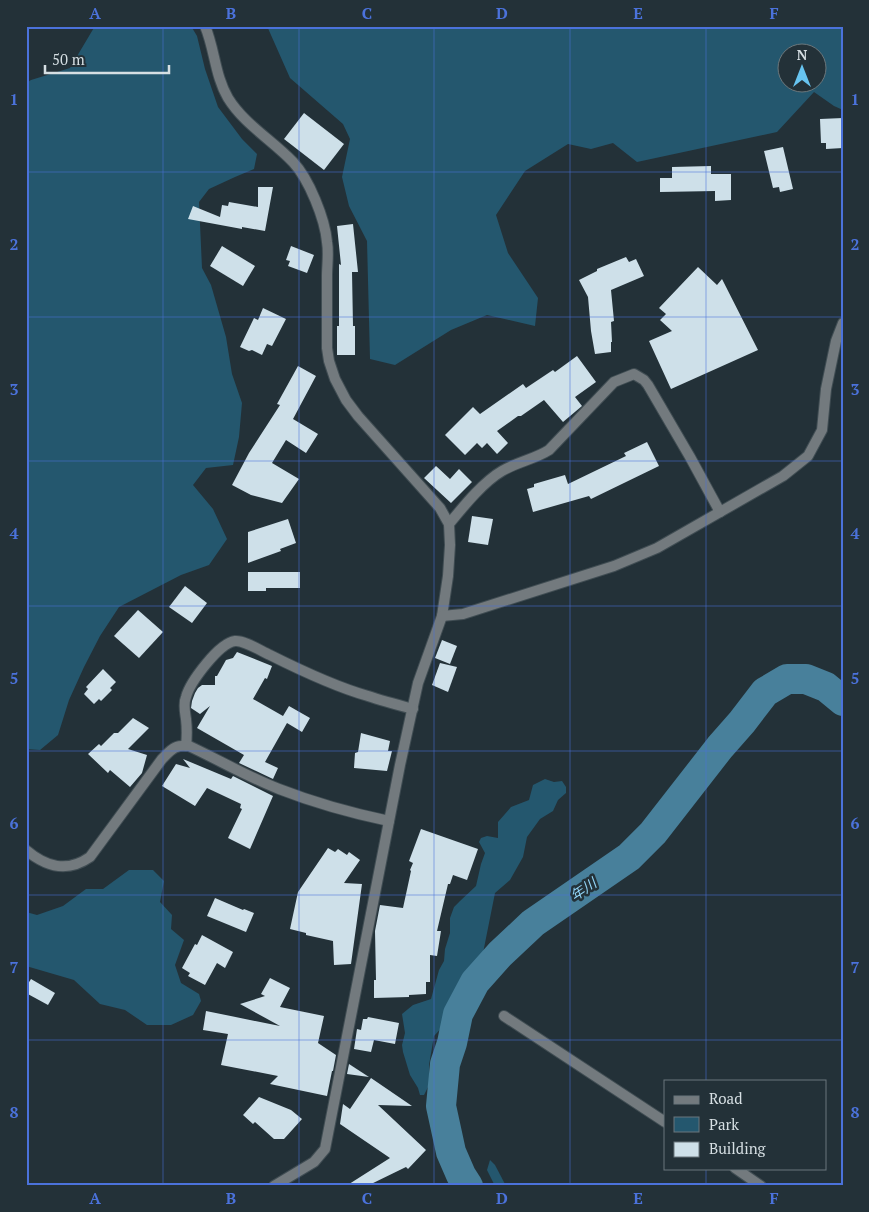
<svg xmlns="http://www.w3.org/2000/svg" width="869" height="1212" viewBox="0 0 869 1212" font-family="'PT Serif','Noto Sans JP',serif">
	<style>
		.green { fill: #24576e; fill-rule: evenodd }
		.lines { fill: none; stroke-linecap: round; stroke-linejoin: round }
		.river { stroke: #48809b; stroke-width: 30 }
		.building { fill: #cee0e9 }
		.street-casing { stroke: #404d53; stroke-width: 12 }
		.street { stroke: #737a7e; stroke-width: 10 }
		.grid { fill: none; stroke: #4b72db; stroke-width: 1; stroke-opacity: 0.55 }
		.labels { text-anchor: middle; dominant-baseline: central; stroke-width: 5; stroke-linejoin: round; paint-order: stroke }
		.water-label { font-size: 14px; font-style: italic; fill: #92d5f7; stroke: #233138 }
		.neatline { fill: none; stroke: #4b72db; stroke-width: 2 }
		.grid-label { font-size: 16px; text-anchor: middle; font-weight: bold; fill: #4b72db }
	</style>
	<rect width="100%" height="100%" fill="#233138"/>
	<g class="green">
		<path d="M95,26H191L197,36L205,69L218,107L242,139L257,154L254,169L235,177L209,189L199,202L202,268L211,285L226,337L232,374L242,403L239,437L233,465L206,468L193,485L213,509L227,539L209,565L181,575L119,607L100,636L84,667L69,700L58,735L40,750L26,749V83L31,80L70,68Z"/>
		<path d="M267,26H843V110L834,106L814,92L777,132L637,162L613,143L591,149L568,144L525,171L496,215L508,253L538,298L535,326L487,315L451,330L395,365L370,359L367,241L349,206L342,177L350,139L343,124L290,78ZM786,52H816V82H786Z"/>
		<path d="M545,779L554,782L562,781L566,787V793L558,800L553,811L540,819L527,837L523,857L510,880L495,893L483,953L474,965L454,999L447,1022L434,1036L429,1065V1085L424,1095H420L418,1088L410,1075L403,1052L402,1045L405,1033L402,1014L413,1005L431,999L439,970L444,961L445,949L450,933V918L454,907L460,901L476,886L481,864L485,853L479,842L481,838L487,836L498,838V822L511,807L529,800L533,785Z"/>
		<path d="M129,870H153L164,881L160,902L172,915L171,929L184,940L175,965L181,983L199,994L201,1001L193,1015L171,1025H147L125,1010L100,1004L74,980L26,966V912L37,915L63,906L86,889H103Z"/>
		<path d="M490,1160L495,1165L506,1186H495L487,1170Z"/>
	</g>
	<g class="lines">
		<path class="river" d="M468,1186L461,1175L451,1152L441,1106L445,1064L452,1043L458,1014L475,982L500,954L533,923L629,857L653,833L720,747L742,722L765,692L787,679H806L826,687L843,701"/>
	</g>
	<g class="building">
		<path d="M304,113L344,144L324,170L284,139Z"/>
		<path d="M843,118V148L826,149V143H821L820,119Z"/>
		<path d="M783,147L793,189L780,192L779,187L773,188L764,151Z"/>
		<path d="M711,166V174H731V200L715,201V191L660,192V178H672V167Z"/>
		<path d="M258,187H273L265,231L242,227V229L188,219L193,206L220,217L222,205L228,206L229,202L258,207Z"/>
		<path d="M353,224L358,272H352L353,326H355V355H337V326H339V264L341,265L337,226Z"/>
		<path d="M222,246L255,266L243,286L210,266Z"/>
		<path d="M291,246L314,255L307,273L288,266L290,261L286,260Z"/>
		<path d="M626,257L629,262L636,259L644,276L611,290L614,321L611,322L612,342H611V352L595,354L591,331L588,297L579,280L597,271V269Z"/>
		<path d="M698,267L717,285L722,279L758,350L671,389L649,341L672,331L660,320L666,314L659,308Z"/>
		<path d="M263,308L286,319L272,346L267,344L262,355L252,350L249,351L240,347L254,318L258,320Z"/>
		<path d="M577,356L596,382L575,397L582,406L563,422L544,400L521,416H518L497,431L508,443L497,454L487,443L482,448L477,443L465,455L445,435L473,407L480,414L523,384L526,388L553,370L555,372Z"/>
		<path d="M298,366L316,376L293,419L318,434L306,453L286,440L272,463L299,479L282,503L251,495L232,485L249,453L280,405L277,404Z"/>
		<path d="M647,442L659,466L591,499L589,496L533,512L527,489L534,487V484L565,475L568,484L626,456L624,453Z"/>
		<path d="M436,466L450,479L459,469L472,482L451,503L424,478Z"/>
		<path d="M472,516L493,519L488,545L468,542Z"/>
		<path d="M288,519L296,543L280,549L281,551L248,563V532Z"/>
		<path d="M248,572H300V588H266V591H248Z"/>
		<path d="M185,586L207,603L192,623L169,607Z"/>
		<path d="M138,610L163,632L139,658L114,636Z"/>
		<path d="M442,640L457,646L450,664L435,658Z"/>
		<path d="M237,652L272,666L267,679L265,678L253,699L283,716L289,706L310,718L302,732L287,723L265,762L278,768L273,779L239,763L244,755L197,728L210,706L200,714L191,708L192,701L195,693L198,688L202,685H215V676H217L226,660L233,658Z"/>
		<path d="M440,663L457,667L448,692L432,685Z"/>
		<path d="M103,669L116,682L110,688L112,690L101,701L99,699L94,704L84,694L88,689L86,687Z"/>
		<path d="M133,718L149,728L128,749L147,755L142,773L130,787L110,770L108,773L88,754L99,744L101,746L114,733H118Z"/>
		<path d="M361,733L390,741L388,751H392L387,771L354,768L355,753L358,752Z"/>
		<path d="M183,759L231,779L233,776L273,796L250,849L228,838L242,809L240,808L241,804L207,788L195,806L162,786L176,764L190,768Z"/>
		<path d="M421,829L478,849L467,880L453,875L450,884H448L437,931H441L437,956L430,955V982H426V994L409,995V997L374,998V980H376L375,931L380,905L403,908L411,871L410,870L413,863L409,861Z"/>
		<path d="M328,848L335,852L338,849L347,855L349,852L360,860L344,883L362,884L351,964L334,965L333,941L306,935V933L290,929L298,892Z"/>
		<path d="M215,898L243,910L244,909L254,913L246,932L207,916Z"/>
		<path d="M202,935L233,952L225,968L217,963L205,985L188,976L190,973L182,968L195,944L197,945Z"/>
		<path d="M270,978L290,988L280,1007L324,1016L318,1043L336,1055L333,1071H332L327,1096L270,1084L278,1076L221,1065L228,1034L203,1030L206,1011L280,1026L240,1004L265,996L261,994Z"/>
		<path d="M31,979L55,993L48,1005L26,993V987Z"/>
		<path d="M368,1017L399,1023L395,1044L374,1040L371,1052L354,1049L357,1029L361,1030L363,1019H367Z"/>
		<path d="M349,1064L369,1077L347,1074Z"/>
		<path d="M371,1078L412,1106L378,1105L426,1150L408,1169L406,1167L367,1186H346L390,1158L340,1124L343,1104L350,1109Z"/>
		<path d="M259,1097L291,1110L302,1119L284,1139H274L255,1122L253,1124L243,1115Z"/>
	</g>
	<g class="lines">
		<g class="street-casing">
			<g id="street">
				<path d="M205,26C215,50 215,76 228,98C244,124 272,140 293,162C309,179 325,219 327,242C329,253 327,265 327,276C327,300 327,324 327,348L329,361L335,379L346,400L358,416L440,508L449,524L450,545L448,576L442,616L418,683L400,765L325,1149L314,1162L274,1186"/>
				<path d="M449,524C463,507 483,482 502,471C517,462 535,459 549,450L614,382L634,374L644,380L648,385L690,457L720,512"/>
				<path d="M442,616L463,614L614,566L657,548L783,476L808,456L822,430L826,389L836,341L843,323"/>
				<path d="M186,746C187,737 187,728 186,719C185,712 183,704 186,697C190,682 219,643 235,641C244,640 261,651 270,655C300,670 336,687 368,696C383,701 398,705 413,709"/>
				<path d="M26,850C46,867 67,873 90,857L162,759C172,749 174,745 189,746C219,760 248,777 279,789C315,803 351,813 389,821"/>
				<path d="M504,1016L665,1122"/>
				<path d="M735,1168L761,1186"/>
			</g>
		</g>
		<use href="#street" class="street"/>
	</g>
	<path class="grid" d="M163,26V1186M299,26V1186M434,26V1186M570,26V1186M706,26V1081M26,172H843M26,317H843M26,461H843M26,606H843M26,751H843M26,895H843M26,1040H843M706,1168V1186"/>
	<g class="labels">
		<g class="water-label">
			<text transform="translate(583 889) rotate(-34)">年川</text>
		</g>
	</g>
	<rect width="869" height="1212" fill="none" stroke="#233138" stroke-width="55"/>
	<rect x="664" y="1080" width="162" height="90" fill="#233138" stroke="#6b777c"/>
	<rect x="674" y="1096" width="25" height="8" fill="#737a7e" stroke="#6b777c"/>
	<text x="709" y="1104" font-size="15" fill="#d6dfe3">Road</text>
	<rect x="674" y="1117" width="25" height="15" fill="#24576e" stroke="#6b777c"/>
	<text x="709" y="1130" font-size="15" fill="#d6dfe3">Park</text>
	<rect x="674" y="1142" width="25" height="15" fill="#cee0e9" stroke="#6b777c"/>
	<text x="709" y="1154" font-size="15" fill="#d6dfe3">Building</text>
	<g transform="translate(802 68)"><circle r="24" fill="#233138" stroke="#6b777c"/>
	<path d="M0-4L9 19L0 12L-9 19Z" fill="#67c4f0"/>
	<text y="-8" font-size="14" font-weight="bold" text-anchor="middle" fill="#d6dfe3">N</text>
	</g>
	<path d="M45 65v8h124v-8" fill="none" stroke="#d6dfe3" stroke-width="2.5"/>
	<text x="52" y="65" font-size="15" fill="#d6dfe3" stroke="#233138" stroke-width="4" paint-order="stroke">50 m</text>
	<rect x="28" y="28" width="814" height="1156" class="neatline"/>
	<g class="grid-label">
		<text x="95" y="19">A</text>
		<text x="231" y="19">B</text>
		<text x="367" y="19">C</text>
		<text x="502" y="19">D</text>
		<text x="638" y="19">E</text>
		<text x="774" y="19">F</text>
		<text x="14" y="105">1</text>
		<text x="855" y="105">1</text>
		<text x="14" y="250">2</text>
		<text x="855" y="250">2</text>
		<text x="14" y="395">3</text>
		<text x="855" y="395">3</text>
		<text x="14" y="539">4</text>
		<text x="855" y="539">4</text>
		<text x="14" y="684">5</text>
		<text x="855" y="684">5</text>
		<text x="14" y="829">6</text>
		<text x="855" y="829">6</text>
		<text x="14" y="973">7</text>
		<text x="855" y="973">7</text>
		<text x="14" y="1118">8</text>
		<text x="855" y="1118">8</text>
		<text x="95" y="1204">A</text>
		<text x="231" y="1204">B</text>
		<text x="367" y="1204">C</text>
		<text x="502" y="1204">D</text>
		<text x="638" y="1204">E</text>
		<text x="774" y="1204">F</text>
	</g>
</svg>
